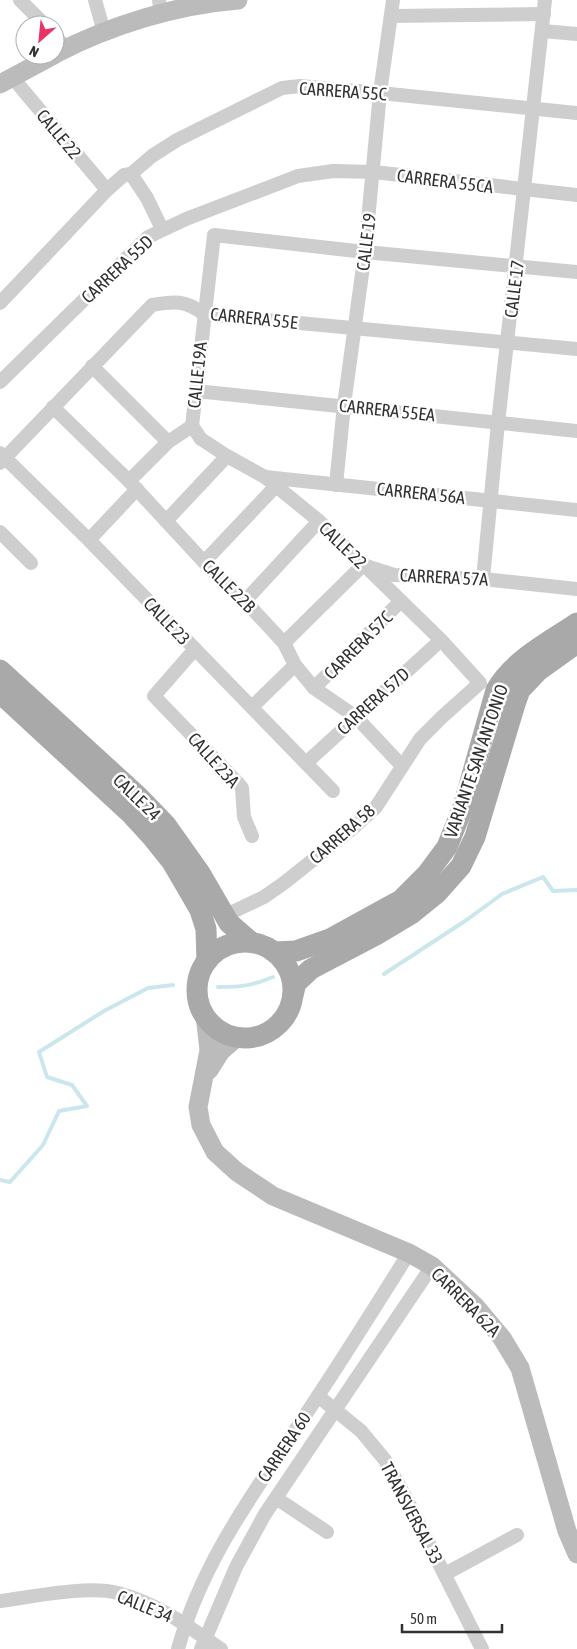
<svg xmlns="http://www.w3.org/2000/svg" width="577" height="1649" viewBox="0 0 577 1649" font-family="'Asap Condensed',sans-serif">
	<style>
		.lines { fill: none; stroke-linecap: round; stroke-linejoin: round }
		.stream { stroke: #cbe7ed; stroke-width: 4 }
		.street { stroke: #cecece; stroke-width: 14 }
		.secondary { stroke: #bbb; stroke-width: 19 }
		.primary { stroke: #a9a9a9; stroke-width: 21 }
		.labels { text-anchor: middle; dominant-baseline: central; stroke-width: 5; stroke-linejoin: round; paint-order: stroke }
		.street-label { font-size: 18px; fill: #313131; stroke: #fff }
	</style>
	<rect width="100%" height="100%" fill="#fff"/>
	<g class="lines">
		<g class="stream">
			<path d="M384,974L468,919L502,894L543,877L553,891L577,890"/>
			<path d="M218,987C241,987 251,986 273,977"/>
			<path d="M0,1180L10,1182L43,1145L59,1111L87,1106L72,1085L47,1077L39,1052L104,1011L148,988L173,985"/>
		</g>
		<g class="street">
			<path d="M20,0L45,25"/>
			<path d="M95,0L104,32"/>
			<path d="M159,0L161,14"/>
			<path d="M391,16L544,14"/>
			<path d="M543,31L577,34"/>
			<path d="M55,35L66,49"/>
			<path d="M12,77L107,190"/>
			<path d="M131,174L152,156L177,140L282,88L300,86L380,93L577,113"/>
			<path d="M0,303L107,190L124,175L131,174L147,198L162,229"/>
			<path d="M92,366L168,442"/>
			<path d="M0,382L148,237L186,219L298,176L333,171L374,172L577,195"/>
			<path d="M196,391L577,431"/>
			<path d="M53,407L129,481L204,562L245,601L284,643L295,665L314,688L356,717L402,766"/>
			<path d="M192,426L201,439L227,456L265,477L319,521L441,640L480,683L442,717L420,739L376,807L353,828L284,883L264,897L224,916"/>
			<path d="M192,426L214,235L365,252L577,272"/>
			<path d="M0,453L89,540L333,791"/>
			<path d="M0,463L152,305C175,301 185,300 204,314L577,349"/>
			<path d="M265,477L577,510"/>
			<path d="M129,481L168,442L192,426"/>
			<path d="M336,485L344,405L365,252L380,93L393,0"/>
			<path d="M166,521L227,456"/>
			<path d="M0,532L31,563"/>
			<path d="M89,540L137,489"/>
			<path d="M204,562L275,487"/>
			<path d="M483,579L498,423L545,0"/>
			<path d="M245,601L319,521"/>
			<path d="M284,643L363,565L394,575L483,579L577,589"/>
			<path d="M195,649L154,696L238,783L242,788L244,817L252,836"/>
			<path d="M314,688L401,601"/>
			<path d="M252,707L295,665"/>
			<path d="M306,763L441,640"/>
			<path d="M318,1396L361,1431L385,1460L406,1498L482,1649"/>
			<path d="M276,1498L327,1532"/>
			<path d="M445,1574L517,1535"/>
			<path d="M0,1601C32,1597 87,1585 118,1593C157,1603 189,1627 221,1649"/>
			<path d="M178,1649C202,1562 253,1494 302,1420C339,1365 374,1309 409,1253"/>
			<path d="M201,1649L236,1567L265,1514L432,1266"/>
		</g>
		<g class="secondary">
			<path d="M55,54C111,25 176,5 238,0"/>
			<path d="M0,84L54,55"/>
			<path d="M205,1015L209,1050L198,1107L201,1125L215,1152L237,1172L273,1196L409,1253L432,1266L476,1307L502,1338L520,1368L567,1531L577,1554"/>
			<path d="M209,1070L221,1051L237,1037"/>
		</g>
		<g class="primary">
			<path d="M0,670L139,797L166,825L200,873L229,923L251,942"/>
			<path d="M0,693L130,813L152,837L172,862L200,910L206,929L207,961"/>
			<circle cx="245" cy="990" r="48"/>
			<path d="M274,952L296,951L330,939L401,900L427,874L447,847L463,807L496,690C513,660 549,642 577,623"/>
			<path d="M293,995L296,983L311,969L376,935L411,914L437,893L461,866L475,837L515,704L520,690L538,671L577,643"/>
		</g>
	</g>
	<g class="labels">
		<g class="street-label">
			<text transform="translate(343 91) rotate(4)">CARRERA 55C</text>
			<text transform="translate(59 134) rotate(50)">CALLE 22</text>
			<text transform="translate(445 181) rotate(7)">CARRERA 55CA</text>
			<text transform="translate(366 242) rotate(-83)">CALLE 19</text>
			<text transform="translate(117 269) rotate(-43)">CARRERA 55D</text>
			<text transform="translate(514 289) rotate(-83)">CALLE 17</text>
			<text transform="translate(254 318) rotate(6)">CARRERA 55E</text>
			<text transform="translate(197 375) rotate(-84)">CALLE 19A</text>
			<text transform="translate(387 410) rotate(6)">CARRERA 55EA</text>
			<text transform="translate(421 493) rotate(6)">CARRERA 56A</text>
			<text transform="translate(343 545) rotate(44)">CALLE 22</text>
			<text transform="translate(444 577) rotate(3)">CARRERA 57A</text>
			<text transform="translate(229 586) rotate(45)">CALLE 22B</text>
			<text transform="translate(167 621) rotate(46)">CALLE 23</text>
			<text transform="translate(358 645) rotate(-45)">CARRERA 57C</text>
			<text transform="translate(373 701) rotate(-42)">CARRERA 57D</text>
			<text transform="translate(214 760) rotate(48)">CALLE 23A</text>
			<text transform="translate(476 761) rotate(-71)">VARIANTE SAN ANTONIO</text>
			<text transform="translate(137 797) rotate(44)">CALLE 24</text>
			<text transform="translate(342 834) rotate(-41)">CARRERA 58</text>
			<text transform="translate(466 1302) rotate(45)">CARRERA 62A</text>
			<text transform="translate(284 1447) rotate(-56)">CARRERA 60</text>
			<text transform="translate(412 1513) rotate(62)">TRANSVERSAL 33</text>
			<text transform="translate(145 1606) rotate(22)">CALLE 34</text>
		</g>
	</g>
	<g transform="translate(40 40) rotate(207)"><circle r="24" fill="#ffffff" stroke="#adadad"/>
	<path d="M0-4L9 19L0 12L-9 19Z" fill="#e83367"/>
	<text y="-8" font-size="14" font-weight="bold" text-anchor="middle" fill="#313131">N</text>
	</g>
	<path d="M402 1624v8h100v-8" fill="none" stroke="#313131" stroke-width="2.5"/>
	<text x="410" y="1624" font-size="15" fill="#313131" stroke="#ffffff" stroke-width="4" paint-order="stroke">50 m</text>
</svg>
